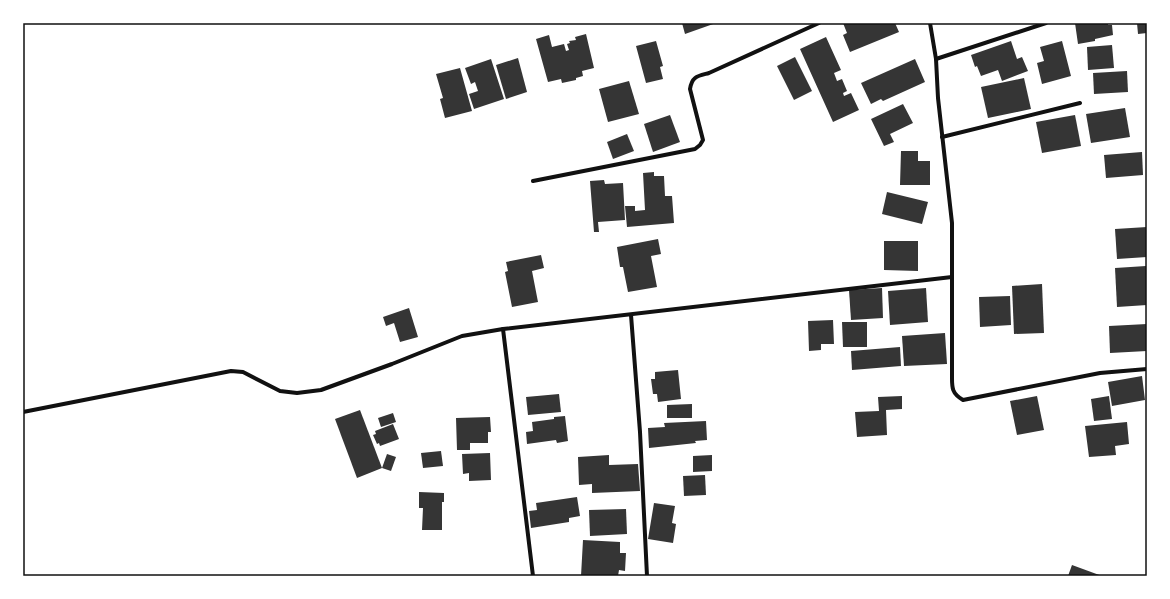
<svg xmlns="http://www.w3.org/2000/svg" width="1170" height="599" viewBox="0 0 1170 599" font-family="Mulish,sans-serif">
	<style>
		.building { fill: #353535 }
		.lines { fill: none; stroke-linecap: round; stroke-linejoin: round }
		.minor { stroke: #111; stroke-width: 4 }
		.neatline { fill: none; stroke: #111; stroke-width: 1.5 }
	</style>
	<rect width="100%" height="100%" fill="#fff"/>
	<g class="building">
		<path d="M682,23H716L685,34Z"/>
		<path d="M843,23H895L899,32L850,52L843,35L847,33Z"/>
		<path d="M1075,23H1108V25H1112L1113,35L1095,39V41L1078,44Z"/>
		<path d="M1137,23H1147V33L1138,34Z"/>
		<path d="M586,34L594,68L582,71L583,76L576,78V80L562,83L561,79L548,82L536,39L549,35L552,47L564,44L566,51L569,50L567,44L570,43L569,41L576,40L575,37Z"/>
		<path d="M826,37L841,70L834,73L837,81L842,79L847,91L843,93L844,96L851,93L859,110L833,122L800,49Z"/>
		<path d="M656,41L663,66L660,67L663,79L646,83L636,46Z"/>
		<path d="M1011,41L1017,59L1022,57L1028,71L1002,81L998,70L981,76L977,66L975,67L971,55Z"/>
		<path d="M1062,41L1071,76L1042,84L1037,63L1044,61L1040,47Z"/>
		<path d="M1112,45L1114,68L1088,70L1087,47Z"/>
		<path d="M795,57L812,91L794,100L777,66Z"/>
		<path d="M518,58L527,92L506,99L496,65Z"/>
		<path d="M491,59L504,99L474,109L469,94L478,91L475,82L471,84L465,68Z"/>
		<path d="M915,59L925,82L883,101L881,99L871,104L861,83Z"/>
		<path d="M460,68L472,111L445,118L440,99L443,98L436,74Z"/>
		<path d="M1127,71L1128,92L1094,94L1093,73Z"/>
		<path d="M1024,78L1031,109L988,118L981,87Z"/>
		<path d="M629,81L639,114L608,122L599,89Z"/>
		<path d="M903,104L913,123L890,134L894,142L884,146L871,119Z"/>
		<path d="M1125,108L1130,137L1091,143L1086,114Z"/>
		<path d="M670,115L680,142L653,152L644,124Z"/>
		<path d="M1075,115L1081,146L1042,153L1036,122Z"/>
		<path d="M627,134L634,151L613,159L607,142Z"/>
		<path d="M901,151H918V161H930V185H900Z"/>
		<path d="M1142,152L1143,175L1106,178L1104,155Z"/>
		<path d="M654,172V176H664L665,196H672L674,223L627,227L625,206H635V211L645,210L643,173Z"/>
		<path d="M604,180L605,184L623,183L625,220L598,222L599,232H594L590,181Z"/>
		<path d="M887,192L928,202L922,224L882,214Z"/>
		<path d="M1147,227V257L1117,259L1115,229Z"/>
		<path d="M658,239L661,254L651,256L657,287L628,292L623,267H620L617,247Z"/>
		<path d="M884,241H918V271L884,270Z"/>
		<path d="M541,255L544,268L532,271L538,302L512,307L505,272L508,271L506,262Z"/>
		<path d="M1146,266L1147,305L1117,307L1115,268Z"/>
		<path d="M1042,284L1044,333L1014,334L1012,286Z"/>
		<path d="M882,288L883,318L851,320L849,290Z"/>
		<path d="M926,288L928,322L890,325L888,291Z"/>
		<path d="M1010,296L1011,325L980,327L979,297Z"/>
		<path d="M409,308L418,337L400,342L394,323L386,326L383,317Z"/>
		<path d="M833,320L834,344H821V350L809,351L808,321Z"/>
		<path d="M842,322H867V347H843Z"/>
		<path d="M1147,324V351L1110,353L1109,326Z"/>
		<path d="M945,333L947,364L904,366L902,336Z"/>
		<path d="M900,347L901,366L852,370L851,351Z"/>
		<path d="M678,370L681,399L658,402L657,394H653L651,379H655V372Z"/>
		<path d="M1142,376L1145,400L1112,406L1108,382Z"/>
		<path d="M559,394L561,412L528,415L526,397Z"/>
		<path d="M902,396V409L886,410L887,435L857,437L855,412L879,411L878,397Z"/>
		<path d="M1037,396L1044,430L1017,435L1010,401Z"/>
		<path d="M1109,396L1112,419L1094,421L1091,399Z"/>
		<path d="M692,404V418H667V405Z"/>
		<path d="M360,410L382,468L357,478L335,419Z"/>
		<path d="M393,413L396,422L381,427L378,418Z"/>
		<path d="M565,416L568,441L557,443L556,440L527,444L526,432L533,431L532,422L554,419V417Z"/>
		<path d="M490,417L491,432H488V443H470V450H457L456,418Z"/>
		<path d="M706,421L707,440L695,441L696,443L649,448L648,428L665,427L664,423Z"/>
		<path d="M1127,422L1129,444L1115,446L1116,455L1089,457L1085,426Z"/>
		<path d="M393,424L399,439L380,446L379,443L377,444L373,435L376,434L375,431Z"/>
		<path d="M441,451L443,466L423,468L421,453Z"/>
		<path d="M490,453L491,480L469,481V473L463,474L462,454Z"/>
		<path d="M387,454L396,457L391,471L382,468Z"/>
		<path d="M609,455V465L638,464L640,491L592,493V484L579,485L578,457Z"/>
		<path d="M712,455V471L693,472V456Z"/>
		<path d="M705,475L706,495L684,496L683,476Z"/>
		<path d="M419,492L444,493V502H442V530H422L423,508H419Z"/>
		<path d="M577,497L580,516L569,518V522L531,528L529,511L537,510L536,503Z"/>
		<path d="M654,503L675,506L672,523L676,524L673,543L648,539Z"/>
		<path d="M626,509L627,534L590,536L589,510Z"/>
		<path d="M583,540L620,542V553H626L625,571L619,570L618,576H581Z"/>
		<path d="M1072,565L1102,576H1068Z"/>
	</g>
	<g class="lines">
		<g class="minor">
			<path d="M930,23L936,59L938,98L952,223V374C952,387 951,393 963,400L1100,373L1147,369"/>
			<path d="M936,59L1046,23"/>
			<path d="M942,137L1080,103"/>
			<path d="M533,181L695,149L700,145L703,140L690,89C692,76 698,76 709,73L819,23"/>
			<path d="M631,315L640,432L647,576"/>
			<path d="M503,329L533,576"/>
			<path d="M23,412L231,371L243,372L280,391L297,393L321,390L392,364L462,336L503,329L952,277"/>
		</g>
	</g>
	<rect width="1170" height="599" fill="none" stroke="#ffffff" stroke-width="48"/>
	<rect x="24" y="24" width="1122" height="551" class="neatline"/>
</svg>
